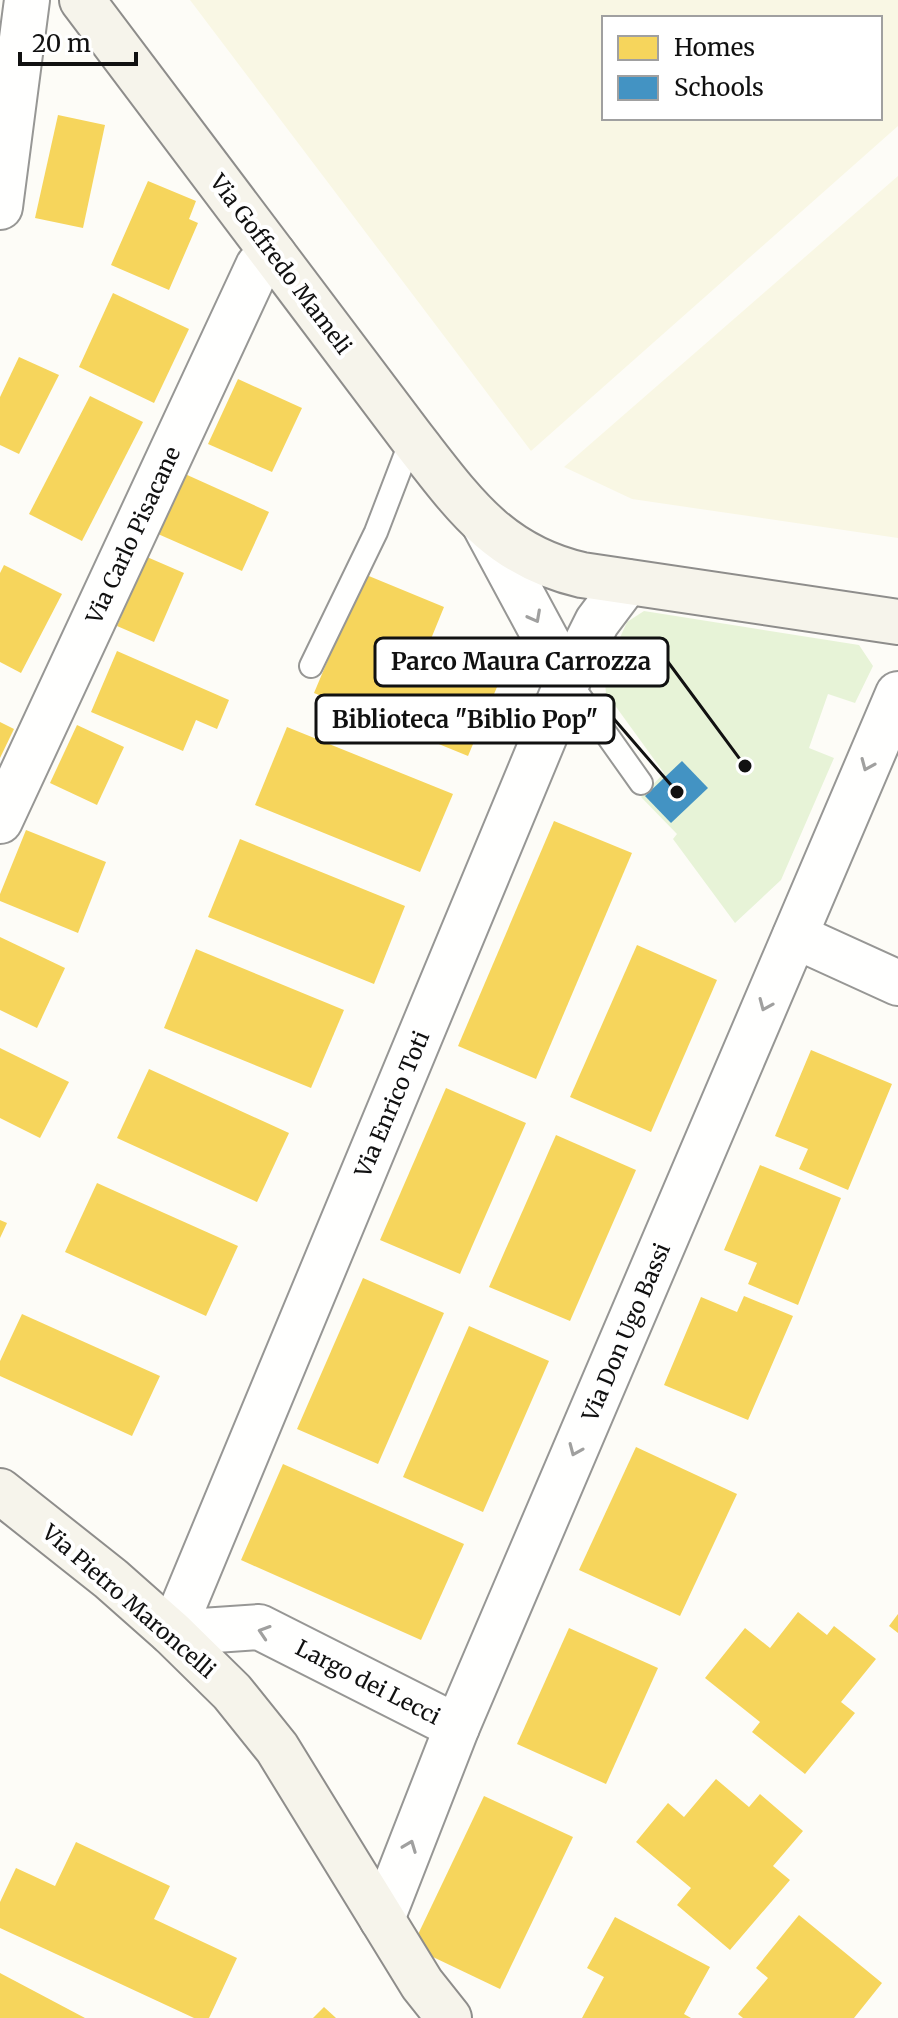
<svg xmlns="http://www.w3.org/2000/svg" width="898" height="2018" viewBox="0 0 898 2018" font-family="Merriweather,serif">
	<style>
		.farmland { fill: #f9f7e4; fill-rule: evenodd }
		.green { fill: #e7f3d7 }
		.homes { fill: #f6d55c }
		.schools { fill: #4393c3 }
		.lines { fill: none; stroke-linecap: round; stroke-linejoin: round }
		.lane-casing { stroke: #979795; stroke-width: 26 }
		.street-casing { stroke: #979795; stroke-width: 48 }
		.secondary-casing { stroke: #8e8d8b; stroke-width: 48 }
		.lane { stroke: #fffffe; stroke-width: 22 }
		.street { stroke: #fffffe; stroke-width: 44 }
		.secondary { stroke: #f6f4eb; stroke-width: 44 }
		.oneway { stroke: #a0a09f }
		.labels { text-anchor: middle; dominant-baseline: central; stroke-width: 8; stroke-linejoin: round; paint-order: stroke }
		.street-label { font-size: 22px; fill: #111; stroke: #fff }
		.leader { fill: none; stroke: #111; stroke-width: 3 }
		.callout-dot { fill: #111; stroke: #fff; stroke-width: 3 }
		.callout { fill: #fff; stroke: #111; stroke-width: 3 }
		.callout-label { font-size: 24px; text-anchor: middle; font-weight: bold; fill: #111 }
	</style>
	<rect width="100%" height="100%" fill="#fdfcf7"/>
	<g class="farmland">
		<path d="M190,0H898V126L531,451ZM880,18V118H604V18Z"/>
		<path d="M898,176V538L632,499L564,467Z"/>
	</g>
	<path class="green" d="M644,611L859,645L873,666L855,703L828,694L809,748L834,758L781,880L735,923L673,839L677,834L641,797L664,773L606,693L604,673L627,622Z"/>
	<g class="homes">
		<path d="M58,115L105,125L83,228L35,218Z"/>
		<path d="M148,181L196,201L189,219L198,223L169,290L111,265Z"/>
		<path d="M113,293L189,329L154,403L79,367Z"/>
		<path d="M19,357L59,375L19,454L0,445V397Z"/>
		<path d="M238,379L302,408L272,472L208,444Z"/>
		<path d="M90,396L143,422L82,541L29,514Z"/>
		<path d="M185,474L269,512L242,571L158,534Z"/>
		<path d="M147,557L184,573L154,642L117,626Z"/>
		<path d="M4,565L62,594L21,673L0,662V573Z"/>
		<path d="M364,574L444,607L424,656L497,687L468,756L314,693Z"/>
		<path d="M117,651L229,700L217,729L196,720L183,751L91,712Z"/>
		<path d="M0,722L14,729L0,758Z"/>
		<path d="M77,725L124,747L97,805L50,783Z"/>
		<path d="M287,727L453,794L420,872L255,805Z"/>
		<path d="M554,821L632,853L536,1079L458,1046Z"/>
		<path d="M26,830L106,862L78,933L0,901V894Z"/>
		<path d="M240,839L405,906L374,984L208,917Z"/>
		<path d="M0,937L65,968L37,1028L0,1010Z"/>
		<path d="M637,945L717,980L651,1132L570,1097Z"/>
		<path d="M196,949L344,1010L311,1088L164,1028Z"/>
		<path d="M0,1048L69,1082L40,1138L0,1118Z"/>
		<path d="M811,1050L892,1084L848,1190L799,1169L808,1149L775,1136Z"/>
		<path d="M149,1069L289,1133L257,1202L117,1138Z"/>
		<path d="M446,1088L526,1123L460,1274L380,1240Z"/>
		<path d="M556,1135L636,1170L570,1321L489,1287Z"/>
		<path d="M760,1165L841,1198L798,1305L748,1284L757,1263L724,1250Z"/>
		<path d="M97,1183L238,1246L206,1316L65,1252Z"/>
		<path d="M0,1220L7,1223L0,1238Z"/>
		<path d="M363,1278L444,1313L378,1464L297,1429Z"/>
		<path d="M744,1296L793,1316L748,1420L664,1385L701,1297L737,1312Z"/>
		<path d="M22,1314L160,1376L132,1436L0,1376V1361Z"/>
		<path d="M469,1326L549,1361L483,1512L403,1477Z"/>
		<path d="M636,1447L737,1494L680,1616L579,1570Z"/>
		<path d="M283,1464L464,1544L421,1640L241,1560Z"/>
		<path d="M798,1612L827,1635L834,1626L876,1659L841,1702L855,1713L805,1774L752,1732L760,1722L705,1678L745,1628L770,1648Z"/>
		<path d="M898,1614V1633L889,1626Z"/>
		<path d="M569,1628L658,1668L606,1784L517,1744Z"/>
		<path d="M716,1779L749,1807L760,1794L803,1831L773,1866L790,1880L730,1950L677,1905L691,1888L636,1842L668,1803L684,1817Z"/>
		<path d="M484,1796L573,1837L500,1989L412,1947Z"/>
		<path d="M76,1842L170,1886L154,1919L237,1958L209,2018H194L0,1928V1902L16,1868L55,1886Z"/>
		<path d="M799,1915L882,1983L854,2018H743L738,2014L768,1978L756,1968Z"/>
		<path d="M615,1917L710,1967L684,2014L691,2018H582L604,1977L587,1968Z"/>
		<path d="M0,1973L85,2018H0Z"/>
		<path d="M324,2007L336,2018H313Z"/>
	</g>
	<path class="schools" d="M682,761L708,788L671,823L645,796Z"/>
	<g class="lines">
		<g class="lane-casing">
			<g id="lane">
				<path d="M311,666L376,532L412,438"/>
				<path d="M568,680L641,783"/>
			</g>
		</g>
		<g class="street-casing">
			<g id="street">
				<path d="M0,207L27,0"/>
				<path d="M484,524L568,680"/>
				<path d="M0,821L258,266L274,255"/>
				<path d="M795,936L898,983"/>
				<path d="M457,1727L898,694"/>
				<path d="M382,1919L457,1727L259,1627L172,1633L568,680L597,622L627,582"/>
			</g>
		</g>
		<g class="secondary-casing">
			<g id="secondary">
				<path d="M82,0L412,438C462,502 498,556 582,575L898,622"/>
				<path d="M0,1491L111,1579L172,1633L232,1692L277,1748L422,1984L449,2018"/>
			</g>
		</g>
		<use href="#lane" class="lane"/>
		<use href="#street" class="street"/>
		<use href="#secondary" class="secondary"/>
	</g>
	<defs><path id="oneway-chevron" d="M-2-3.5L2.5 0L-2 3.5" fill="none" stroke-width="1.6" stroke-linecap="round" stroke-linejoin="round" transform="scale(2)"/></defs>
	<g class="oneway">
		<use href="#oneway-chevron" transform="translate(535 617) rotate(62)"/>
		<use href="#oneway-chevron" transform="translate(867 765) rotate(113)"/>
		<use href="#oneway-chevron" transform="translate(765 1005) rotate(113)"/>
		<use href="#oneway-chevron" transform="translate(575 1450) rotate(113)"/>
		<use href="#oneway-chevron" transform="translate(264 1632) rotate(-162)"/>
		<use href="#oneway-chevron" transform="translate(410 1846) rotate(-69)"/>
	</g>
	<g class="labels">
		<g class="street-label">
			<text transform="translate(281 264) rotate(53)">Via Goffredo Mameli</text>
			<text transform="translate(133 535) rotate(-65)">Via Carlo Pisacane</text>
			<text transform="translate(392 1104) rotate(-67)">Via Enrico Toti</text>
			<text transform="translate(626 1332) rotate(-67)">Via Don Ugo Bassi</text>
			<text transform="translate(129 1601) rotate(41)">Via Pietro Maroncelli</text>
			<text transform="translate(368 1682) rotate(27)">Largo dei Lecci</text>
		</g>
	</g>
	<path class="leader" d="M745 766L668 662M677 792L614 719"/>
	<g class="callout-dot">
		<circle cx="745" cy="766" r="8"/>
		<circle cx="677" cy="792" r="8"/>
	</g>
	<g class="callout">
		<rect x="375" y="638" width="293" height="48" rx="8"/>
		<rect x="316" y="695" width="298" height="48" rx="8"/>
	</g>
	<g class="callout-label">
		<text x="521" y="670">Parco Maura Carrozza</text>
		<text x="465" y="728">Biblioteca "Biblio Pop"</text>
	</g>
	<rect x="602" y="16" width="280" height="104" fill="#ffffff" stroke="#a0a0a0" stroke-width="2"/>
	<rect x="618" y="36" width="40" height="24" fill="#f6d55c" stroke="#a0a0a0" stroke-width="2"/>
	<text x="674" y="56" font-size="24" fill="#111111">Homes</text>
	<rect x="618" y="76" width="40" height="24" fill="#4393c3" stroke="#a0a0a0" stroke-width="2"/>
	<text x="674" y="96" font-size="24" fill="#111111">Schools</text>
	<path d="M20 52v12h116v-12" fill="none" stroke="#111111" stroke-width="4"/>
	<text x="32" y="52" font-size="24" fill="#111111" stroke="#ffffff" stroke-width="6" paint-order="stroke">20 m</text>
</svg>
